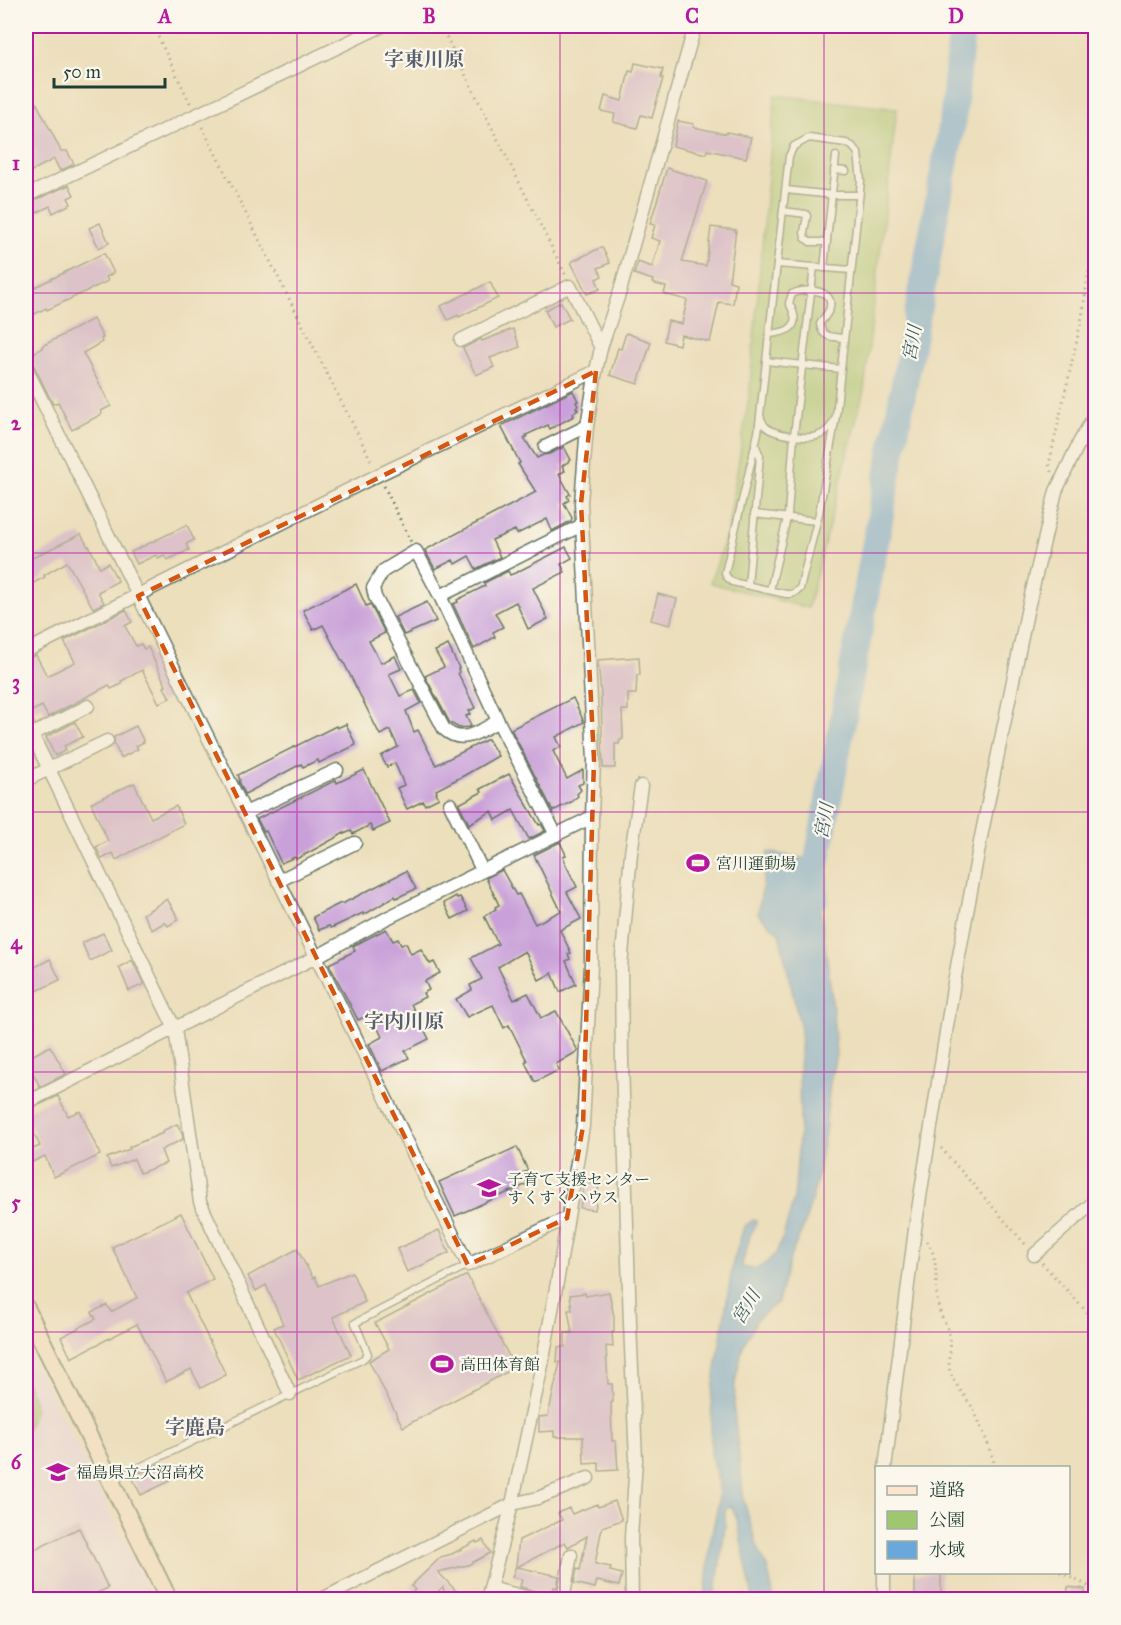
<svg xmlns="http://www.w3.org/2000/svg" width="1121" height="1625" viewBox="0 0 1121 1625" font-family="'IM FELL Great Primer','Noto Serif JP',serif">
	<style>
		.built { fill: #e7d2ef }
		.green { fill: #a1c670; stroke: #608252; stroke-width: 1.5 }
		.water { fill: #6aa7db; stroke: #447288; stroke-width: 1.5 }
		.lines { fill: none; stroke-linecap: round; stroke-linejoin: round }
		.river { stroke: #6aa7db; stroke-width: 27 }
		.building { fill: #c9a0d9 }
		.lane-casing { stroke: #677664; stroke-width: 9 }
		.street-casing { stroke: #677664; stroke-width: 15 }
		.secondary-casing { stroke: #677664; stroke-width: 20 }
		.path { stroke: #677664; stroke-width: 3; stroke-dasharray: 1.5 4.5; stroke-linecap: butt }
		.lane { stroke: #fff; stroke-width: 6 }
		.street { stroke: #fff; stroke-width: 12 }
		.secondary { stroke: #fbe5cf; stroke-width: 16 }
		.marked { fill: none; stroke: #d45610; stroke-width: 4.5; stroke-dasharray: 12 8; stroke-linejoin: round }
		.grid { fill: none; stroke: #b5179e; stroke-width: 1.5; stroke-opacity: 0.55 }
		.labels { text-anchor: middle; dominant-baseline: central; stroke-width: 4.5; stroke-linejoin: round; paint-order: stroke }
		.poi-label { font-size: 16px; fill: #1f3d34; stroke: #fbf7ec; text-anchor: start }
		.water-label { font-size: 18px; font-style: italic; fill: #365d66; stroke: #fbf7ec }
		.quarter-label { font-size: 20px; font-weight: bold; fill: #5a606e; stroke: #fbf7ec }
		.neatline { fill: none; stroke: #b5179e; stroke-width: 2 }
		.grid-label { font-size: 20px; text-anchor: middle; font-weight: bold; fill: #b5179e }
	</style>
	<rect width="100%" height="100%" fill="#fbf7ec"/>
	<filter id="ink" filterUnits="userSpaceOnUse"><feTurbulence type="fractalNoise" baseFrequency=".0167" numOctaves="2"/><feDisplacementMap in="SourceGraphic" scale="12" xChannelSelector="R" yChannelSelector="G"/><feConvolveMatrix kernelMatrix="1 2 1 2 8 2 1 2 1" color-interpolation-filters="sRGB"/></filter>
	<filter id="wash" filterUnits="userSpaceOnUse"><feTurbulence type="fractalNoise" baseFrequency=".008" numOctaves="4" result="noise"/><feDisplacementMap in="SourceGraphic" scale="24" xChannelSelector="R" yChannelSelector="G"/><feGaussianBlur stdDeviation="1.35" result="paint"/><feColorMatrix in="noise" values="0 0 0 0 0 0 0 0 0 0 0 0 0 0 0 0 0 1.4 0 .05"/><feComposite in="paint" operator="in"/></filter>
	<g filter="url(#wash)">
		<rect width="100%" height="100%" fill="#ecdfbc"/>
		<path class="built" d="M26,1345L154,1599H26Z"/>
		<g class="green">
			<path d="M775,95L897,109L864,390L808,608L710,583L727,533L749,397Z"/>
			<path d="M26,1382C37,1406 38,1407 26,1431Z"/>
		</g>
		<path class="water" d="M768,852L828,863L820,885L819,897L832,998L836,1054L830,1083L825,1132L816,1184L804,1226L791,1255L778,1302L758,1318L743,1346L735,1383L734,1410L744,1501L756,1543L768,1570L774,1599H753L737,1520L732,1507L730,1506L725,1510V1527L715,1599H705L710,1542L718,1505L719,1485L711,1456V1430L712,1394L733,1262L744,1227L753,1220H756V1224L750,1236L742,1264L743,1267L745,1268H759L767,1262L776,1253L783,1237L794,1199L800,1123L799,1075L801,1030L779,933L758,914Z"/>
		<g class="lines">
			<path class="river" d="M815,898V873L953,119L962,26"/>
		</g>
		<g id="blocks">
			<g class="building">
				<path d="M635,63L663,69L661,78H663L652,118L641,115L637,128L613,122L615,114L601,111L605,96L622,101L629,71L633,72Z"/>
				<path d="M26,82L61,151H67L74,164L60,171L54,159L26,174Z"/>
				<path d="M678,121L694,124L693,127L726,134L727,132L751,137L746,158L707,150L706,154L673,146Z"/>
				<path d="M667,168L707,181L682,262L706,266L711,227L736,230L729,281L736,283L733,304L719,302L710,342L681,335L679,345L664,341L668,321L682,324L687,300L664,294L666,287L652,283L653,280L634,274L638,262L652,267L660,241L651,238L655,225L650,224Z"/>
				<path d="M69,185L74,195L68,198L71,204L53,213L50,206L26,218V204Z"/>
				<path d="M100,223L109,243L99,248L89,228Z"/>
				<path d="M602,247L610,263L598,268L602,276L596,279L600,289L587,294L571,262Z"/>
				<path d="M104,253L114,273L106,277L108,281L47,310L46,308L29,317L26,311V293L35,287Z"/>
				<path d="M490,282L498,298L459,317L458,315L448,320L441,306Z"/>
				<path d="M561,302L570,319L553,327L545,310Z"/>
				<path d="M93,319L103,338L101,339L102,342L83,353L111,406L101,411L102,414L72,430L58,402L53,404L33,364L30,361L26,360V357L43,348L42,346Z"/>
				<path d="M513,329L520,347L490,358L494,367L476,375L463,348L481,339L482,341Z"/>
				<path d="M626,333L651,342L638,384L610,375L618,348L621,349Z"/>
				<path d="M573,391L578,401L576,402L578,406L576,407L578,410L573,413L574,416L550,429L548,425L526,435L527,437L524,438L537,458L543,455L549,454L564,447L571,460L562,466L565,471L559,474L570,494L567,496L569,500L564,503L572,518L571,521L552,531L547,519L517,534L515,530L492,540L500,557L476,569L469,556L455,564L453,560L435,569L425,550L536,492L518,464L520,463L501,426Z"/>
				<path d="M187,525L194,540L186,544L189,550L167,560L164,555L158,558L156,555L137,564L131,552Z"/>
				<path d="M81,534L88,547L89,546L100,568L108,563L118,581L98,592L104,603L93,608L67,562L44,575L45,577L26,587V561Z"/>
				<path d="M566,547L572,558L561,564L565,572L533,588L548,619L528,629L516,602L495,613L503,627L493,632L495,637L474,649L453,604L458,602L457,600L485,586L484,583L508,571L510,575L515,573Z"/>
				<path d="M356,584L366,606L370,604L385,633L369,641L381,663L395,656L401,669L389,674L400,696L414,690L421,703L406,711L414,732L418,730L436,765L488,739L498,756L465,775L436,790L437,792L436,793L439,798L425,805L423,801L407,809L397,788L404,785L395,763L387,767L381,756L398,747L390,730L380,735L343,661H342L323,625L313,630L303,610Z"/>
				<path d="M658,594L677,599L670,625L651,620Z"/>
				<path d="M427,602L436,621L404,635L395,617Z"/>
				<path d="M126,610L132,622L125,626L136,646L141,644L144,649L148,647L166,686L164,687L170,698L159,703L142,670L121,681L122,684L111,689L109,685L48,717L42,706L26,714V659L36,655L47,676L75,662L64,641Z"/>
				<path d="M448,645L459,668L458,669L459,672L458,673L475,708L469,711L470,714L466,716L471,726L469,727L459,728L450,723L425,676L444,667L435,651Z"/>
				<path d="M639,657L640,675H637L636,694H628V710H622L623,739L620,740L619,744H615V768H603L601,696L598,660Z"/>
				<path d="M573,698L584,722L556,737L561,747L553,751L567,779L583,770V783L578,785L581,790L577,794L578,796L573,800V801L553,811L511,729Z"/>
				<path d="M75,722L83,737L64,746L66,750L55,756L46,737Z"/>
				<path d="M346,724L356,745L319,763L318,760L303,767L301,764L245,794L239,781L240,780L238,775L336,726L337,728Z"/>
				<path d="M136,726L144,742L136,746L138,749L121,758L114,744V737Z"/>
				<path d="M364,770L390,823L373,831L370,825L353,834L351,831L344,834V833L308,853L296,859L295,857L281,863L266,831L264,832L257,819L336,780L337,783Z"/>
				<path d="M509,774L539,825L541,824L545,831L529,839L513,810L496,820L492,811L469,824L459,804L482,792L480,789Z"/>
				<path d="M134,783L151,818L176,806L184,824L116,860L113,853L102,859L96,847L108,841L91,803Z"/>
				<path d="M560,842L566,855L563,856L565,861H564L577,887L567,892L581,919L560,930L571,953L568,954L570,959L566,961L576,984L560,992L552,973L539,980L525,951L498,967L514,1000L528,993L541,1018L556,1011L578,1051L556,1064L559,1070L535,1082L525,1062L527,1061L509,1025L504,1028L493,1005L467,1017L456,999L472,990L470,985L482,979L471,958L498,944L484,916L496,909L495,907L499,905L486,878L502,870L516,895L519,894L535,924L561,911L534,855Z"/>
				<path d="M406,871L416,889L396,898L395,896L364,915L363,913L331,928L329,926L319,930L313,917L341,903L342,904Z"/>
				<path d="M456,896L457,898L460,897L468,911L452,919L444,903Z"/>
				<path d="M167,899L179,919L168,926L165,922L152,930L143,914Z"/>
				<path d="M386,929L393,941L398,939L401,945L406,943L411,954L421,949L430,964L434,962L440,973L425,981L429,990L423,993L425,997L411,1004L429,1039L405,1051L409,1058L382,1071L369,1044L382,1037L371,1014L358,1020L329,964L355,951L353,946Z"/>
				<path d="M103,933L112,950L90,961L82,943Z"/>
				<path d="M50,959L60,980L26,996V972Z"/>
				<path d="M132,960L144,984L129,991L119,967Z"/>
				<path d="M50,1046L66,1074L40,1087L34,1075L26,1079V1059Z"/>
				<path d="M58,1096L68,1116L80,1111L100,1155L54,1177L45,1156L26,1165V1152L40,1146L30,1125L26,1127V1111Z"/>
				<path d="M177,1124L182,1132L183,1139L161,1150L166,1163L140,1173L134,1159L111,1168L107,1158L130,1149L129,1147L163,1133L162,1131Z"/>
				<path d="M517,1147L528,1171L522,1173L527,1184L455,1216L439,1182Z"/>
				<path d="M584,1183L599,1185L595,1210L580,1208Z"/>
				<path d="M181,1213L213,1279L186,1293L226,1375L201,1388L191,1369L166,1382L137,1324L71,1358L61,1337L96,1319L92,1312L107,1305L111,1312L137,1298L112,1247Z"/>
				<path d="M439,1230L449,1253L407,1272L397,1249Z"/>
				<path d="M297,1249L313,1278L315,1277L319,1286L352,1272L365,1302L333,1317L351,1355L298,1380L274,1328L283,1324L266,1285L256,1291L248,1276Z"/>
				<path d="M467,1275L515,1368L403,1427L369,1361L389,1349L375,1323Z"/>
				<path d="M609,1292L614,1316V1332H612L613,1347L606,1346L608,1384H612L613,1402L611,1403L612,1441H616L618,1470L599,1471V1463L584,1464L583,1437H554V1431L539,1432V1417L548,1416L560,1362H557L558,1347H565V1333H572L568,1310H572L570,1295L585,1293L586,1296Z"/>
				<path d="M161,1463L170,1481L141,1495L132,1477Z"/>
				<path d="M615,1501L622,1520L602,1527L595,1564L611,1567L610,1571L622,1574L619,1586L597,1581L595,1588L574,1583L577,1569L580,1570L587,1536L568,1547L565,1542L517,1567L559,1576L557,1588L554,1587L552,1595L520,1587L522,1579L512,1577L516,1566L519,1540L562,1520L558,1513L569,1508L572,1514L597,1504L598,1507Z"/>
				<path d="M79,1528L108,1588L84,1599H26V1554Z"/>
				<path d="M483,1540L490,1553L468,1565L438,1572L464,1599H446L443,1587L430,1599H405L415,1590L411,1586L441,1557L452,1554L476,1541L477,1543Z"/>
				<path d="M941,1572V1599H915V1574Z"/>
				<path d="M1068,1587L1085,1589L1084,1599H1067Z"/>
			</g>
		</g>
	</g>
	<g filter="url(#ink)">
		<use href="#blocks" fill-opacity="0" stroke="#677664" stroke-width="1.5"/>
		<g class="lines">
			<g class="lane-casing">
				<g id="lane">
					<path d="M834,170L846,171"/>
					<path d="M786,190L833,195H859"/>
					<path d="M783,211L806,214L807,216L804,232L805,238L810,242H827"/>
					<path d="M777,264L851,270"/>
					<path d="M824,268L836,156"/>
					<path d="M769,334C791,332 802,326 789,303L792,294C803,288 834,288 830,307C829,313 823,318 820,324C822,338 832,337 844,338"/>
					<path d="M766,361L841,369"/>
					<path d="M760,415C761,419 763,424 766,427C774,435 808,439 817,436C828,432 832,426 836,416L861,181L858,153L852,146L846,143L809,138L794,146L789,156L758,433L725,573L726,576L732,582L786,594H792L800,589L819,513L836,416"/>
					<path d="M754,514L817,521"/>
					<path d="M748,585L760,456L755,444"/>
					<path d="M770,590L788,514L794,435L814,267"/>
					<path d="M111,1481L363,1359L368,1354L355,1323L468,1265"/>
				</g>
			</g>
			<g class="street-casing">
				<g id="street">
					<path d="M26,196L196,115L382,26"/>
					<path d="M461,340L570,286L601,348"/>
					<path d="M26,368L468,1265L567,1218"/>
					<path d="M545,447L587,426"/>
					<path d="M440,596L582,525"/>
					<path d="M26,651L378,475L596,371"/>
					<path d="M498,721C480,731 462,746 444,729L375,597L373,588L383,571L416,551L440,596L498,721L556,835"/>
					<path d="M26,722L175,1029L200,1202L290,1394"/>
					<path d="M27,737L88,706"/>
					<path d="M26,780L107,741"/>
					<path d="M450,804L482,870"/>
					<path d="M245,813L337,770"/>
					<path d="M278,881L355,843"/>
					<path d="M26,1103L316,957L387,918L592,817"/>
					<path d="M1034,1255L1096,1200"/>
					<path d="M885,1468L915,1229L928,1146L953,988L981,837L1027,612L1056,491L1079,443L1096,413"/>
					<path d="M490,1588L537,1600"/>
					<path d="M320,1600L512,1504L538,1498L588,1478"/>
					<path d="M487,1600L512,1504L541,1370L558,1277L583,1126L591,966L592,817L594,760L581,503L587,426L596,371L601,348L620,291L695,26"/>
					<path d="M563,1600L571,1555"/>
					<path d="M632,1600L631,1538L636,1460L630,1324L622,1062L621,967L631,853L641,786"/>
					<path d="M884,1600V1572"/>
				</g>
			</g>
			<g class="secondary-casing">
				<path id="secondary" d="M26,1308L169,1600"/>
			</g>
			<g class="path">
				<path d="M153,26L191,105"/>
				<path d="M441,26L566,276"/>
				<path d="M202,127L373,464"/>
				<path d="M1051,472L1049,464L1082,317L1096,222"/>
				<path d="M384,486L411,542"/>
				<path d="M941,1148L1026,1245"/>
				<path d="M927,1241C940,1260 934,1283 938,1305C940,1316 949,1327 950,1339C952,1350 947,1361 950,1371C952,1381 966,1397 972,1407C982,1426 989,1447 996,1468"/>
				<path d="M1042,1263L1096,1322"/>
				<path d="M1060,1572L1096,1590"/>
			</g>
			<use href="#lane" class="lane"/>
			<use href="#street" class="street"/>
			<use href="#secondary" class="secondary"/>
		</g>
	</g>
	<path d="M0 0H1121V1625H0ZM596,371L581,503L594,760L583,1126L567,1218L468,1265L138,596Z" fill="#ecdfbc" fill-opacity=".55" fill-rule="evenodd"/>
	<path class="marked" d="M596,371L581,503L594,760L583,1126L567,1218L468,1265L138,596Z"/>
	<path class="grid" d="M297,26V1600M560,26V1600M824,26V1600M26,293H1096M26,553H1096M26,812H1096M26,1072H1096M26,1332H1096"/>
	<defs>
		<g id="stadium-bare" transform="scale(1.8)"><path d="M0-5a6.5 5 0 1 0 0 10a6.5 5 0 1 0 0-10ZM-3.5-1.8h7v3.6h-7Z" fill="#b5179e" stroke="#fbf7ec" stroke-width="2.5" paint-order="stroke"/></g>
		<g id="school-bare" transform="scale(1.8)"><path d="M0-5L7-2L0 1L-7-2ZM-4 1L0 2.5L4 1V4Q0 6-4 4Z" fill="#b5179e" stroke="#fbf7ec" stroke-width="2.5" paint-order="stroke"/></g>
	</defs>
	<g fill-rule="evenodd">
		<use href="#stadium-bare" x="698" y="863"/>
		<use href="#school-bare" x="489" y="1188"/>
		<use href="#stadium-bare" x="442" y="1364"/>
		<use href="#school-bare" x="58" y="1472"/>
	</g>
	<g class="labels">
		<g class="poi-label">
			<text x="716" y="863">宮川運動場</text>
			<text x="507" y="1179">子育て支援センター<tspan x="507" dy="18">すくすくハウス</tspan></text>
			<text x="460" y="1364">高田体育館</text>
			<text x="76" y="1472">福島県立大沼高校</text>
		</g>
		<g class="water-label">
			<text transform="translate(912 343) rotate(-80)">宮川</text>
			<text transform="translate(824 821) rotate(-80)">宮川</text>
			<text transform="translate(746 1307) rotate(-59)">宮川</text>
		</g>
		<g class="quarter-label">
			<text x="424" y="59">字東川原</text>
			<text x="404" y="1021">字内川原</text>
			<text x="195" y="1427">字鹿島</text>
		</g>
	</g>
	<rect width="1121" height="1625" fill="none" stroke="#fbf7ec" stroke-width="66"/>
	<rect x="875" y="1466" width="195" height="108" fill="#fbf7ec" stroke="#a3ada2" stroke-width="1.5"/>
	<rect x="887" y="1486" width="30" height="9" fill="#fbe5cf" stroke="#a3ada2" stroke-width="1.5"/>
	<text x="929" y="1496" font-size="18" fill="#1f3d34">道路</text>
	<rect x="887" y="1511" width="30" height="18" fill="#a1c670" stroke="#a3ada2" stroke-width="1.5"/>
	<text x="929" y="1526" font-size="18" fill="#1f3d34">公園</text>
	<rect x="887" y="1541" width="30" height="18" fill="#6aa7db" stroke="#a3ada2" stroke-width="1.5"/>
	<text x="929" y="1556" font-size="18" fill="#1f3d34">水域</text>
	<path d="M54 78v9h111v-9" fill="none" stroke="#1f3d34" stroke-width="3"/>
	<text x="63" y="78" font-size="18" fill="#1f3d34" stroke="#fbf7ec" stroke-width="4.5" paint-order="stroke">50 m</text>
	<rect x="33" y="33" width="1055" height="1559" class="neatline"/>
	<g class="grid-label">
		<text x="165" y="23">A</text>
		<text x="429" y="23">B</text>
		<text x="692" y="23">C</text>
		<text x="956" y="23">D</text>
		<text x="16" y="170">1</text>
		<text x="16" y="430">2</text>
		<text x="16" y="689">3</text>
		<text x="16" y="949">4</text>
		<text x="16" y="1209">5</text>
		<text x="16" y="1469">6</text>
	</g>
</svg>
